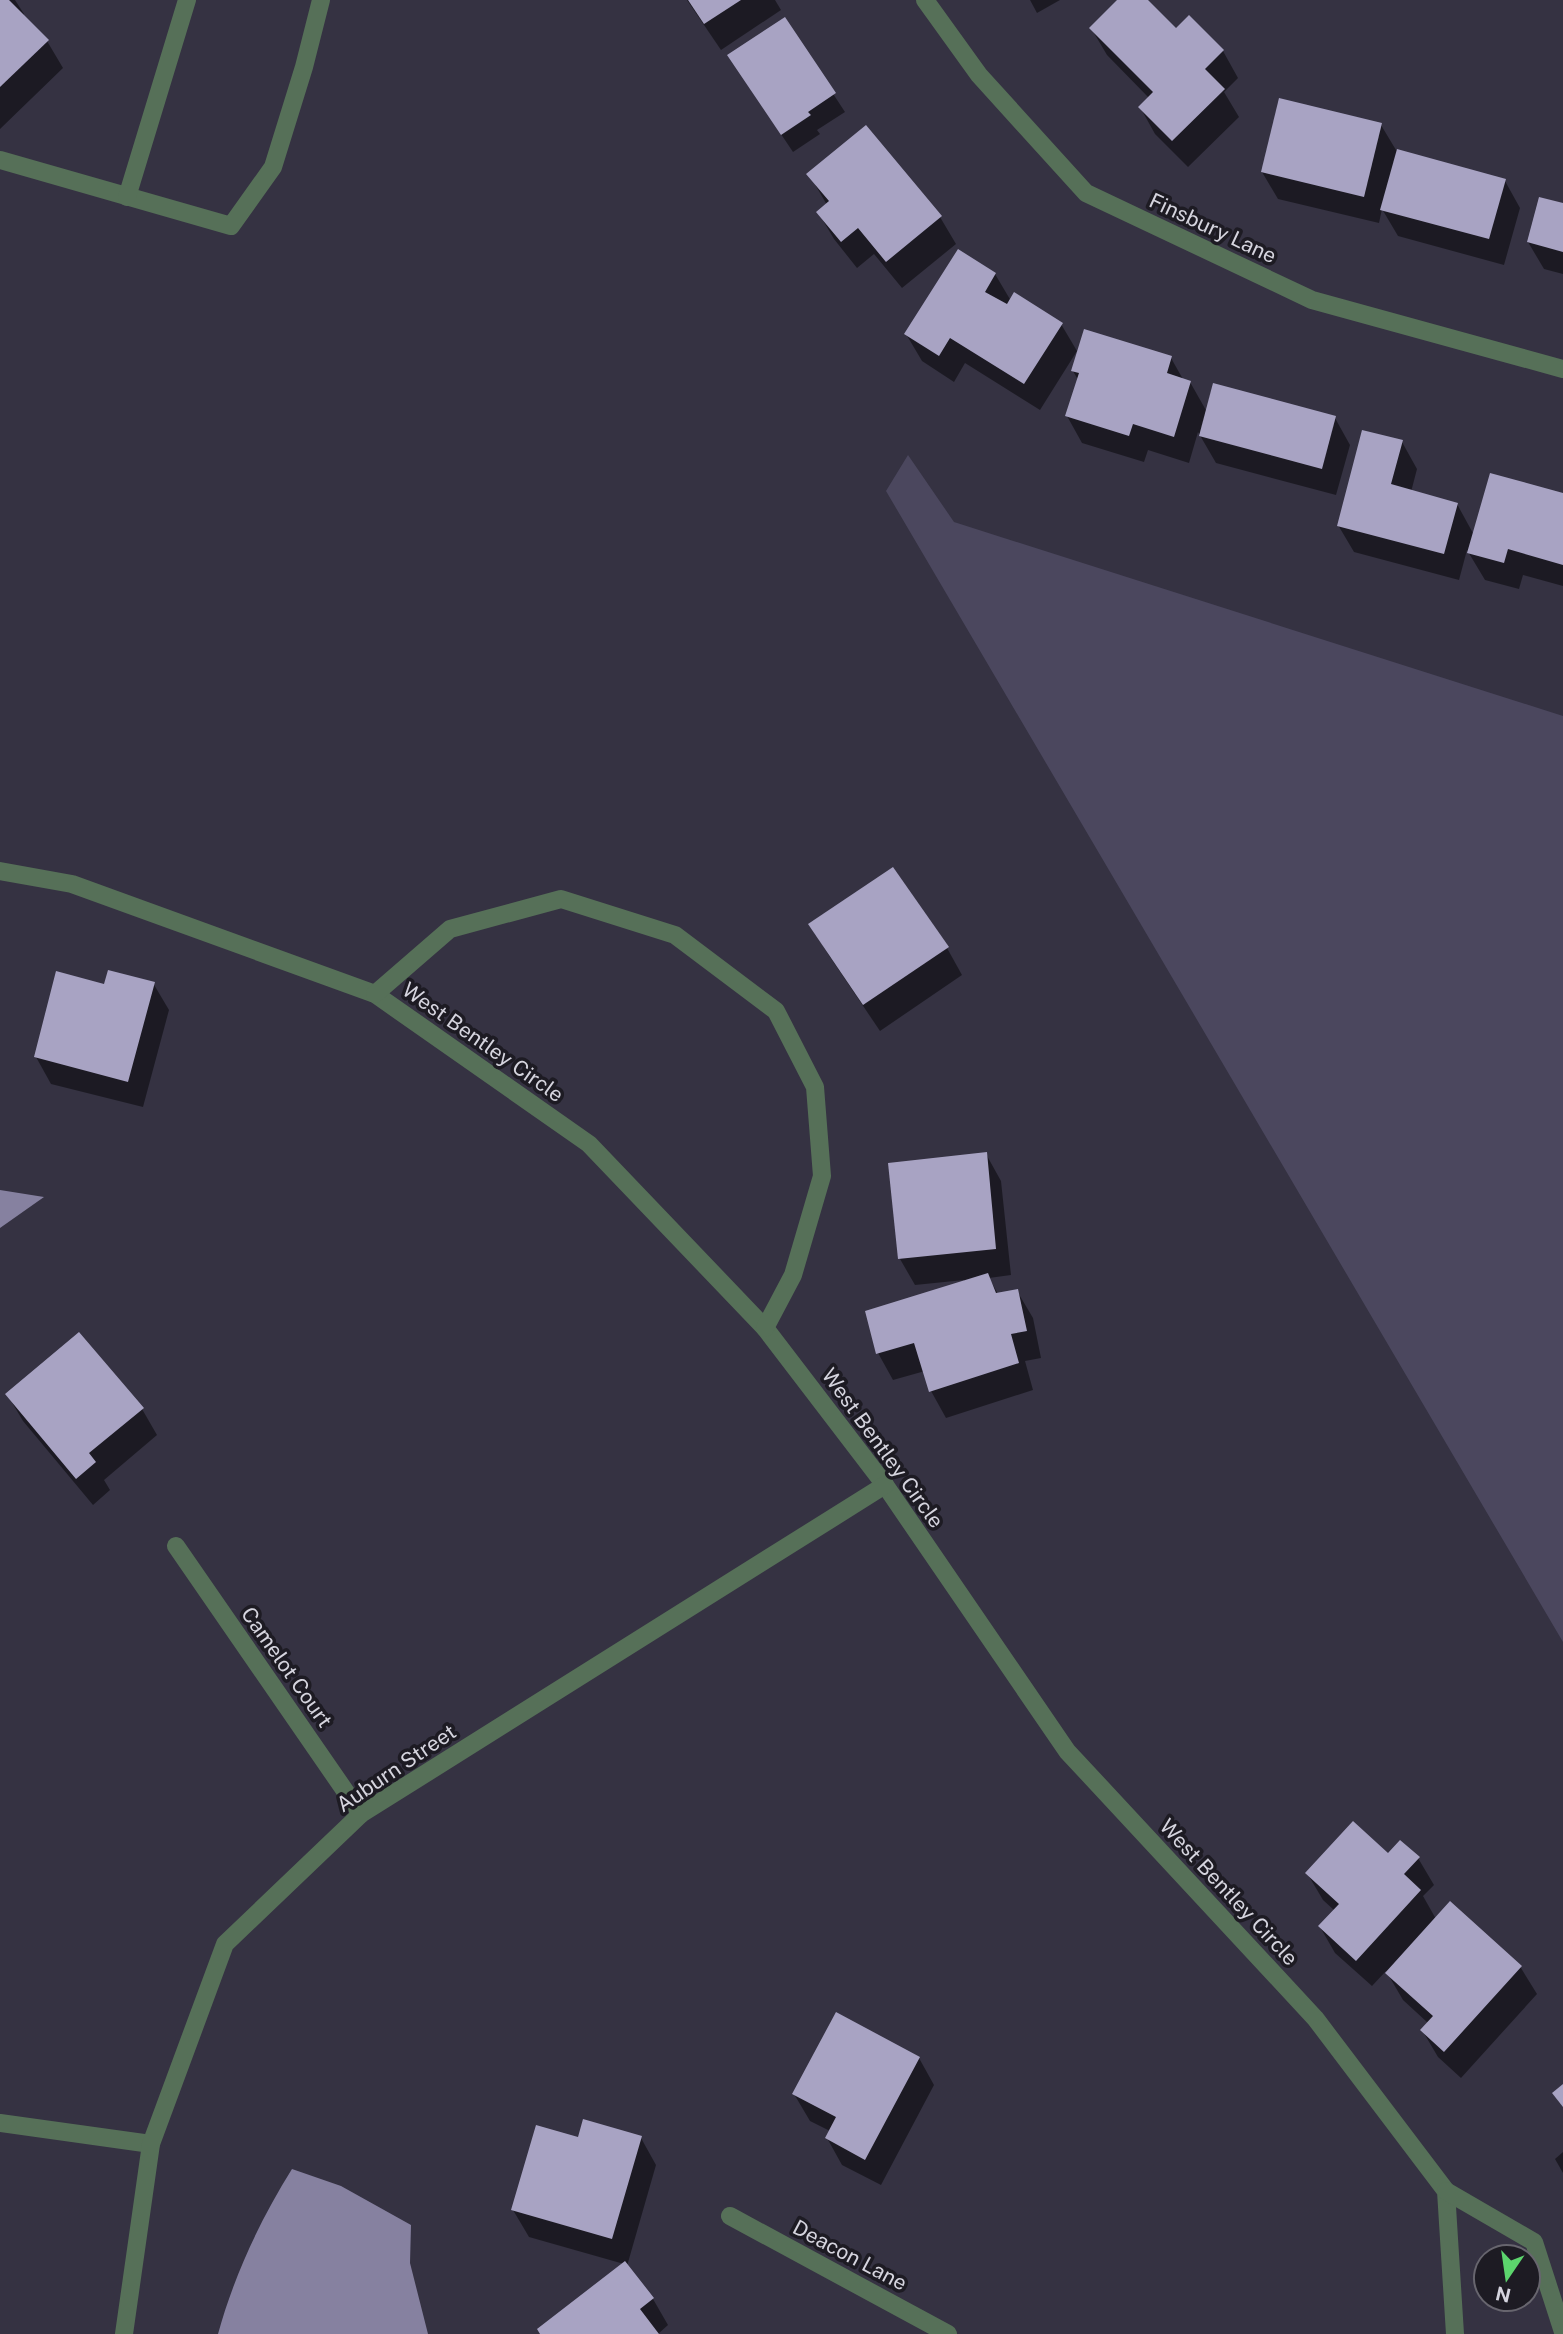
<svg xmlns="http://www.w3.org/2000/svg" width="1563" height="2334" viewBox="0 0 1563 2334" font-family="'Public Sans',sans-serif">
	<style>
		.green { fill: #4b475e }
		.water { fill: #8681a0 }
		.shadow { fill: #0007 }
		.building { fill: #a8a3c3 }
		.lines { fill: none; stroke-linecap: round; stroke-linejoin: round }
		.minor { stroke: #567058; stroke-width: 18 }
		.labels { text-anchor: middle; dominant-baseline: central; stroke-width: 7; stroke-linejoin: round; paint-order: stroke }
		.street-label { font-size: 21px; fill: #d5d4de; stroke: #1d1b23 }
	</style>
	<rect width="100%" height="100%" fill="#353242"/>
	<path class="green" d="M908,455L954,522L1563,716V1642L886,491Z"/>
	<g class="water">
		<path d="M0,1190L44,1197L0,1228Z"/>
		<path d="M292,2169L341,2186L411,2225L410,2263L428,2334H218C234,2276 260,2220 292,2169Z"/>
	</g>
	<g class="shadow">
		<path d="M0,0H15L24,14L23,16L47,41L63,68L0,129Z"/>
		<path d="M687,0H775L781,10L721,50Z"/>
		<path d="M1030,0H1060L1037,13Z"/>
		<path d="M1120,0H1146L1176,30L1223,51L1238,78L1224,92L1239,117L1188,167L1155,134L1140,107L1149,98L1107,55L1091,28Z"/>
		<path d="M784,19L845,112L817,130L820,134L793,152L740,73Z"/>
		<path d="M1381,125L1396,150L1505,181L1520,208L1504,265L1398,236L1382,209L1379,223L1278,199L1262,172Z"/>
		<path d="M809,174L940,217L956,244L902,288L874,254L857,268L834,239L818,212L827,205Z"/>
		<path d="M1563,205V274L1544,269L1528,242Z"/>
		<path d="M995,274L1011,301L1061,324L1077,351L1040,410L965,363L954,382L922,361L906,334Z"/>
		<path d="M1171,358L1184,381L1190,382L1207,412L1335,418L1350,445L1336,495L1216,463L1198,432L1189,463L1148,450L1144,462L1082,443L1067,416L1078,380L1073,371Z"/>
		<path d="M1402,442L1417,469L1411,492L1457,504L1474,535L1563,495V586L1523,575L1519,589L1485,580L1467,550L1459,580L1354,552L1338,525Z"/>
		<path d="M893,869L947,948L962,975L880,1031L826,951L811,925Z"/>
		<path d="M153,983L169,1010L143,1107L51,1084L36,1057L105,986Z"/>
		<path d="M986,1154L1001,1181L1011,1275L989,1278L998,1294L1017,1291L1033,1318L1041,1358L1025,1361L1033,1390L946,1418L931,1391L925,1371L893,1380L878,1353L964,1282V1280L915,1285L900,1259Z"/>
		<path d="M7,1394L142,1409L157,1435L104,1480L110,1490L93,1505L23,1421Z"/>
		<path d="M1388,1856L1418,1858L1434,1885L1423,1896L1436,1919L1450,1903L1521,1968L1537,1994L1461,2078L1438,2057L1422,2030L1428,2023L1403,2000L1386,1971L1372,1986L1335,1953L1320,1927L1335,1911L1323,1900L1307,1873Z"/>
		<path d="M919,2058L934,2085L881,2185L842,2165L827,2138L830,2131L810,2121L794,2094Z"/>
		<path d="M641,2138L656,2165L627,2266L653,2299L668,2325L658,2334H541L624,2264L529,2237L513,2210L579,2139Z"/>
		<path d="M1563,2152V2173L1555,2159Z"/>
	</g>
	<g class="building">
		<path d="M0,0H9L49,40L0,87Z"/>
		<path d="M688,0H741L704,24Z"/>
		<path d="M1117,0H1148L1176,28L1189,15L1224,50L1205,69L1225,89L1172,141L1138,107L1153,92L1089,28Z"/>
		<path d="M785,17L836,93L808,112L811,115L781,135L727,55Z"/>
		<path d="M1279,98L1382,123L1364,197L1261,172Z"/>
		<path d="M866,125L942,216L886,262L858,228L841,242L816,212L829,201L806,174Z"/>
		<path d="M1397,149L1506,179L1489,239L1380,210Z"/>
		<path d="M1539,197L1563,203V252L1527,242Z"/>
		<path d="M958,249L996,273L985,292L1007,304L1014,292L1063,323L1024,384L950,338L939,356L904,334Z"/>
		<path d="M1084,329L1172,356L1167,373L1191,381L1174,437L1133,424L1129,436L1065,416L1079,373L1071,371Z"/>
		<path d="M1213,383L1336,416L1322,469L1199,436Z"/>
		<path d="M1362,430L1403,440L1391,484L1458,503L1444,554L1337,526Z"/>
		<path d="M1490,473L1563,493V565L1508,549L1504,563L1467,553Z"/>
		<path d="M893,867L949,947L863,1005L808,924Z"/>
		<path d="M108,970L155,982L128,1082L34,1057L56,971L104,984Z"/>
		<path d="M987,1152L996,1249L898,1259L888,1163Z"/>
		<path d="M988,1273L996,1293L1018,1289L1027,1331L1011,1334L1019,1363L929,1392L914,1343L876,1354L865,1311Z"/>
		<path d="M79,1332L144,1408L89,1453L96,1462L76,1479L5,1394Z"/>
		<path d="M1353,1821L1388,1853L1400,1840L1420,1857L1404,1874L1421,1890L1356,1961L1318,1926L1339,1904L1305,1873Z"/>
		<path d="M1450,1901L1522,1966L1444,2052L1420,2030L1433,2016L1385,1973Z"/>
		<path d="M836,2012L920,2057L865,2160L825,2138L836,2117L792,2094Z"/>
		<path d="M1563,2084V2107L1552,2093Z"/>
		<path d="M583,2119L642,2136L612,2239L511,2210L536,2125L578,2137Z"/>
		<path d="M625,2261L654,2298L640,2309L659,2334H540L537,2329Z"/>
	</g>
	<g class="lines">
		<g class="minor">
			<path d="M925,0L979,75L1086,193L1312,300L1563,369"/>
			<path d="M0,160L231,226L273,167L304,67L321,0"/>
			<path d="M127,197L187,0"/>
			<path d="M0,871L72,884L375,994L589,1144L765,1328L885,1485L1067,1751L1315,2018L1446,2191L1455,2334"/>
			<path d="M375,994L450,929L561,899L675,935L776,1011L815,1087L822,1176L793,1275L765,1328"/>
			<path d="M176,1546L361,1814"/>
			<path d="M0,2123L151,2144"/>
			<path d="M1446,2191L1534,2242L1563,2332"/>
			<path d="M730,2216L948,2334"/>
			<path d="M124,2334L151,2144L225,1944L361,1814L885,1485"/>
		</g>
	</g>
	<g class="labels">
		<g class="street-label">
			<text transform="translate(1213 228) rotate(25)">Finsbury Lane</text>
			<text transform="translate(483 1042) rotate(35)">West Bentley Circle</text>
			<text transform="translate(883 1448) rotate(54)">West Bentley Circle</text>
			<text transform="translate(287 1667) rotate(55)">Camelot Court</text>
			<text transform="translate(396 1768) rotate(-34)">Auburn Street</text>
			<text transform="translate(1229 1892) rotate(47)">West Bentley Circle</text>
			<text transform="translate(850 2255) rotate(28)">Deacon Lane</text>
		</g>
	</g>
	<g transform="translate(1507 2278) rotate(193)"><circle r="33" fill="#1d1b23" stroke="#67656e" stroke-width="2"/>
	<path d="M0-5L12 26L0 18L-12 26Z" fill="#5cd56d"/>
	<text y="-10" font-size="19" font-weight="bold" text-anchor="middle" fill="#d5d4de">N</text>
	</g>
</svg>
